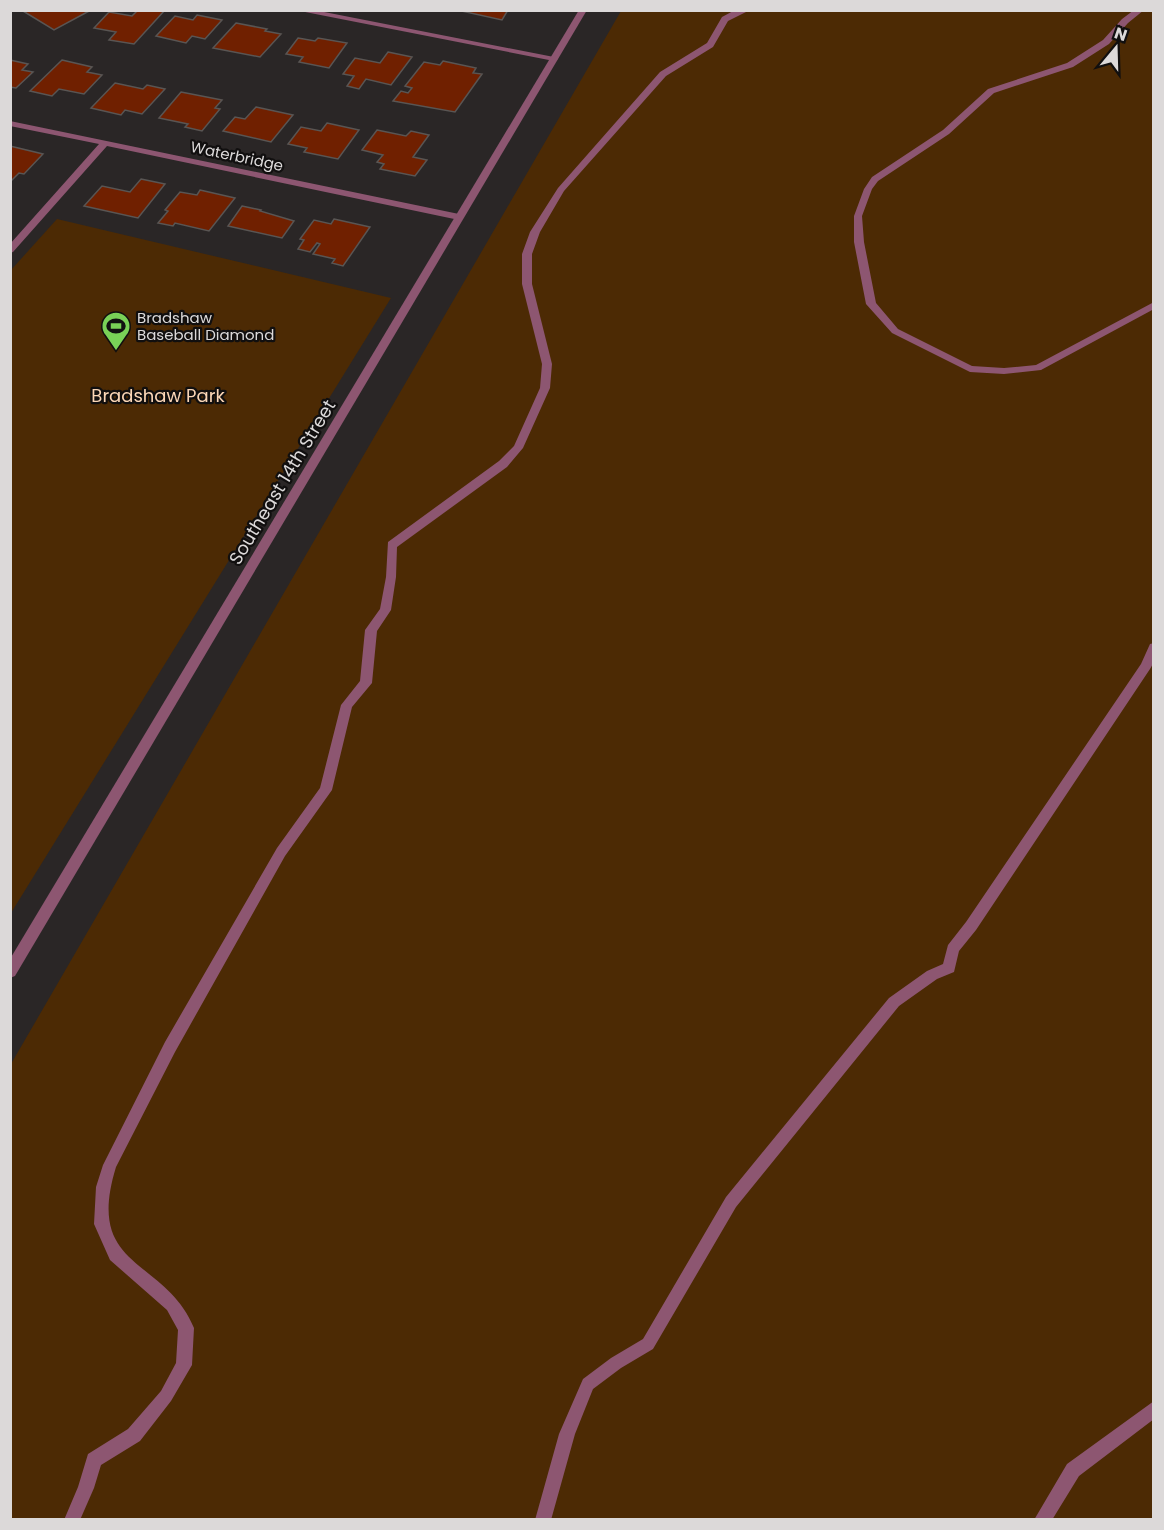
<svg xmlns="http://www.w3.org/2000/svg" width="1164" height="1530" viewBox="0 0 1164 1530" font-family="Poppins,sans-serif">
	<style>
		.green { fill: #4c2a04 }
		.building { fill: #702000; stroke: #595553; stroke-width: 1.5 }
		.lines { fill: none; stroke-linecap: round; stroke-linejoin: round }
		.service { fill: #8d5671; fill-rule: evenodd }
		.minor { fill: #8d5671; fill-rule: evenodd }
		.tertiary { fill: #8d5671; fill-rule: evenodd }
		.labels { text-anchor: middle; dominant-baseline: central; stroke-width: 4.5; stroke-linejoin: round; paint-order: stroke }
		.far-street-label { font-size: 15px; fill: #dcd9d9; stroke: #110f0f }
		.far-poi-label { font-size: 15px; fill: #dcd9d9; stroke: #110f0f; text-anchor: start }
		.park-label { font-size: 18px; fill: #fbd6b6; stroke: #110f0f }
		.street-label { font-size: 18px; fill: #dcd9d9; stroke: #110f0f }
	</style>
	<rect width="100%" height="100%" fill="#2a2626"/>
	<g class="green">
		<path d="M621,11H1153V1519L11,1520V1064Z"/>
		<path d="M57,219L391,298L11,913V270Z"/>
	</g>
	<g class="building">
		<path d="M91,10L54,30L23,11L24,10Z"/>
		<path d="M138,10H165L134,44L109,40L116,32L94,28L109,12L132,16Z"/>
		<path d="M457,10H508L502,20Z"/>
		<path d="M197,15L222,20L205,39L192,36L186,43L156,36L175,16L193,20Z"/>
		<path d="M236,23L267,29L265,31L281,34L260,57L213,48Z"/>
		<path d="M298,38L315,41L318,38L347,43L329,68L299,62L303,57L286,54Z"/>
		<path d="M388,52L412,57L391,85L366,79L359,89L347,86L354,76L343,74L355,58L380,63Z"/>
		<path d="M10,60L28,64L22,70L33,72L16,88L10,87Z"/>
		<path d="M62,60L92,67L87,72L102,75L84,94L59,89L52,96L30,91Z"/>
		<path d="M443,61L476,68L473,73L482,74L455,112L393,101L401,91L408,93L412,88L405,86L424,62L440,65Z"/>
		<path d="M115,83L143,89L147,85L165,89L142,114L125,110L121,115L91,108Z"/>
		<path d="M181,92L222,100L215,108L220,109L202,131L185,127L188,124L159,118Z"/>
		<path d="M256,107L293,115L271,142L223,131L235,117L245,119Z"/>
		<path d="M327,123L359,130L338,159L304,152L307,148L288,144L301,127L321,131Z"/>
		<path d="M377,130L406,136L411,131L429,135L413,157L427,160L415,176L380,169L384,164L377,162L383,155L362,150Z"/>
		<path d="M10,146L43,154L24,174L19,173L10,182Z"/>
		<path d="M141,179L165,184L138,218L84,206L102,186L130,192Z"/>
		<path d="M200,190L235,198L209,231L175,223L173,226L158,223L168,211L165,210L180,192L197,195Z"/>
		<path d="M242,206L261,210L260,211L294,221L282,238L228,226Z"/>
		<path d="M334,219L370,227L343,266L332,263L335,259L313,254L320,244L317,243L310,252L298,249L304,240L300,239L314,220L331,224Z"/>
	</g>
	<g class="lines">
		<g class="service">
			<path d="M735,10H750L728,21L713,47L666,76L564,191L540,232L532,254V284L552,364L550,388L523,448L507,467L397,547L396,577L391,610L377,631L372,683L352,707L332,790L285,856L175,1052L116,1167C84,1271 164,1256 194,1328L192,1365L171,1401L140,1441L101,1465L94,1488L80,1520H64L78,1487L88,1454L128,1429L161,1391L176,1363L178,1330L167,1310L110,1260L94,1224L96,1187L103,1165L165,1042L277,848L320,788L341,705L360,681L365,630L380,609L386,577L388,542L499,461L514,446L540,388L542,364L522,284V254L530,232L558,188L660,72L707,43L722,17Z"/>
			<path d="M1134,10H1144L1128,23L1109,44L1073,67L994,93L949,134L878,181L872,189L862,216L864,242L876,303L898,329L972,366L1004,368L1036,365L1154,302V309L1041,370L1004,374L970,372L892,333L866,304L854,242V216L864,189L872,177L943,130L988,89L1067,63L1103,40L1122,19Z"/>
			<path d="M1154,643V662L1150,669L976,930L959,951L954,972L937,979L899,1006L736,1207L653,1349L621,1368L593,1389L575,1434L551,1520H535L559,1434L583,1379L611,1358L643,1339L726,1197L889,998L927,971L943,964L948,945L966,922L1141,664L1150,644Z"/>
			<path d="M1154,1401V1419L1079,1476L1052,1520H1034L1067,1464Z"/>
		</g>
		<g class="minor">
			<path d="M295,10H314L554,57L558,59L554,61Z"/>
			<path d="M10,121L459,214L463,217L459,220L107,146L13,252L10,253V244L99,144L10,126Z"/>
		</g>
		<path class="tertiary" d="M579,10H587L15,976L10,978V959Z"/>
	</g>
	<defs>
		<g id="stadium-pin" transform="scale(1.5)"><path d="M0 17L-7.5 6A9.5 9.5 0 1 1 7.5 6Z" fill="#79d157" stroke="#110f0f"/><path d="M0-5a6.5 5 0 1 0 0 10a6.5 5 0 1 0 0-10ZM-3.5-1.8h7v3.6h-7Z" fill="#111"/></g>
	</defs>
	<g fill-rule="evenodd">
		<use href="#stadium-pin" x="116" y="326"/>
	</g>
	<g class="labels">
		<g class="far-street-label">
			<text transform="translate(237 156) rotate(12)">Waterbridge</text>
		</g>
		<g class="far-poi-label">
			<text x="137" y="317">Bradshaw<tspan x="137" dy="17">Baseball Diamond</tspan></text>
		</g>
		<g class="park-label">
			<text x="158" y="395">Bradshaw Park</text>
		</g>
		<g class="street-label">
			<text transform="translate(282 482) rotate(-59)">Southeast 14th Street</text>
		</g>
	</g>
	<rect width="1164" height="1530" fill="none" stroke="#dcd9d9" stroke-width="24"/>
	<g transform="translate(1116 48) rotate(19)" stroke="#110f0f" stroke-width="4.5" paint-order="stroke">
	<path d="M0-4.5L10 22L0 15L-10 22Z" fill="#dcd9d9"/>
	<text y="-9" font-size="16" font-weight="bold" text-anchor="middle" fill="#dcd9d9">N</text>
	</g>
</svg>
